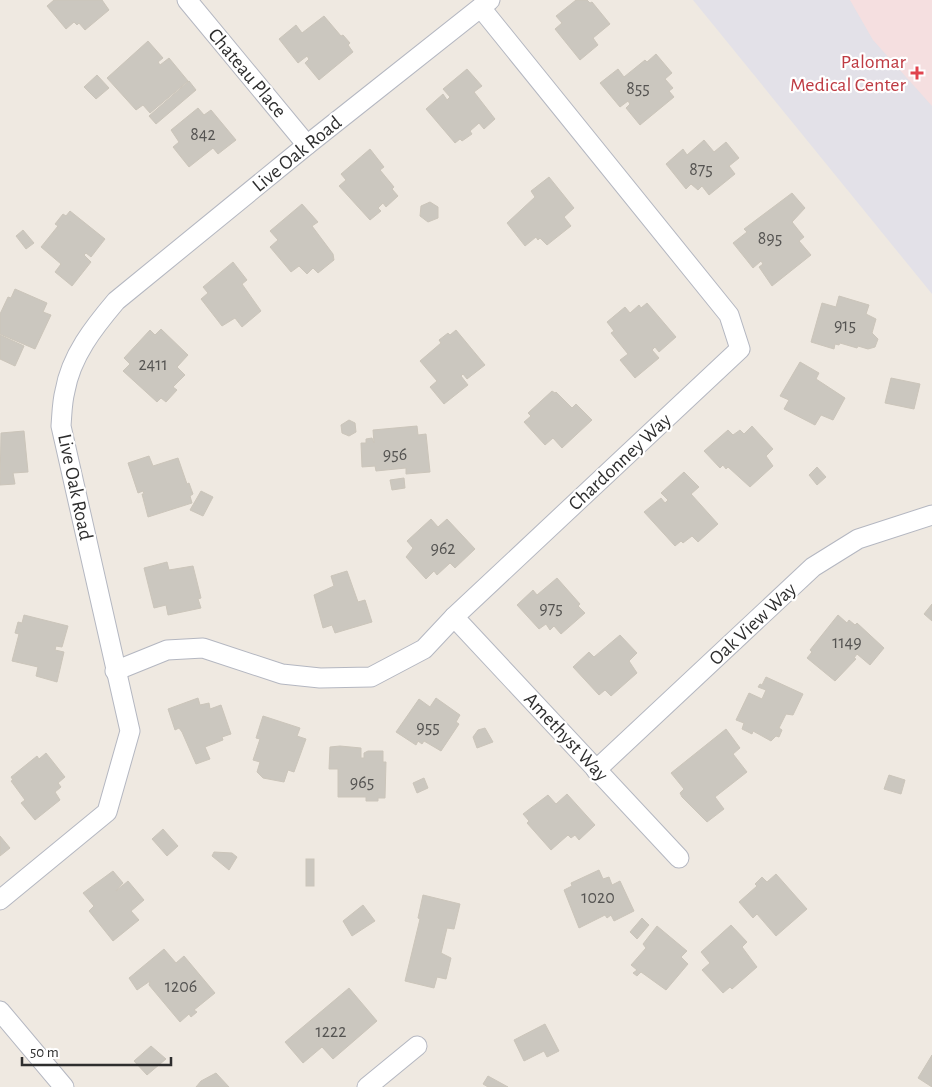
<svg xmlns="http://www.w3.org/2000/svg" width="932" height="1087" viewBox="0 0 932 1087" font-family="'Alegreya Sans',sans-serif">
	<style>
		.industrial { fill: #e3e1e8 }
		.medical { fill: #f5dfe0 }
		.building { fill: #cbc7bf; stroke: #cbc5ba }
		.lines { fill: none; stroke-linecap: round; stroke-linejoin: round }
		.minor-casing { stroke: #b4b7c1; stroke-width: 21 }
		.minor { stroke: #fff; stroke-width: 19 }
		.health-dot { fill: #e0444e; stroke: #fff; stroke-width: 2 }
		.labels { text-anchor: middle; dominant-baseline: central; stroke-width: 4.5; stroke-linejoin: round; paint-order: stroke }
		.number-label { font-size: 18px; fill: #555452 }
		.health-label { font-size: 20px; fill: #be3a42; stroke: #fff; text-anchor: end }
		.street-label { font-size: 20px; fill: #2e2e2e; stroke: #fff }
	</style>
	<rect width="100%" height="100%" fill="#efe9e1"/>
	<path class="industrial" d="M693,0H932V294Z"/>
	<path class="medical" d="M850,0H932V106L873,40Z"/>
	<g class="building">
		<path d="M54,0H102L109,10L85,30L79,23L77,25L74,22L66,29L47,6Z"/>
		<path d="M576,0H587L590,3L592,2L610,24L593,38L598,45L580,60L555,29L562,23L556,16Z"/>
		<path d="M324,16L341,36L343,35L350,43L348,45L353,52L319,80L305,63L309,59L307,56L298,63L279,39L296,25L302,33Z"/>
		<path d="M148,41L163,58L158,62L160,65L169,58L188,81L150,113L143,105L136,110L107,78Z"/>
		<path d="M656,54L672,73L665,79L673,88L669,91L674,97L640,125L626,108L630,104L628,101L620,107L600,83L618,69L624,77L645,60L647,62Z"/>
		<path d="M467,69L482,86L474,92L495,119L484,129L479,123L470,131L472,134L462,141L460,139L455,143L426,109L443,94L447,100L450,97L443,89Z"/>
		<path d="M97,75L109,88L96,99L84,87Z"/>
		<path d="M189,81L196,90L156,124L149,116Z"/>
		<path d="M198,108L204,115L211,110L236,140L218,154L213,148L189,167L173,147L179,142L171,130Z"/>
		<path d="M704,140L714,152L726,142L739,158L729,166L735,174L709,195L702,186L698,190L691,184L686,189L666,164L683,149L687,155Z"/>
		<path d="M370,149L384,167L380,170L394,187L392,189L398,196L386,207L383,203L378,208L381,211L370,220L339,186L346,180L341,174Z"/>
		<path d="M549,177L574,208L564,217L571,226L547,245L540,238L538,240L536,237L525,246L507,223L535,197L531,191Z"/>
		<path d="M792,193L805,208L792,222L804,237L799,241L811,255L772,286L759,267L763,264L761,261L753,268L733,243L747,232L744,229Z"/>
		<path d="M430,202L438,207V218L428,222L420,216L421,206Z"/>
		<path d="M302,204L318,222L312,226L333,254L334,260L318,273L313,268L307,274L299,266L291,272L270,247L278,240L270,231Z"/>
		<path d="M70,211L105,239L91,257L86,253L84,255L91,262L72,286L55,272L61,264L41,247L58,226L55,224L63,214L66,216Z"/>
		<path d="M23,230L34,243L26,249L16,236Z"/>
		<path d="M233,262L247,280L242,284L261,311L242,327L235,318L222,326L201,299L208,293L203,287Z"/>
		<path d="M15,289L47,303L43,312L51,315L35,349L0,334V314L8,297L11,298Z"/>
		<path d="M839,296L869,305L866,314L876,319L872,333L878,339L875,347L868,349L858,346L857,348L840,343L839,345L835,344L834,349L811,342L822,303L836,307Z"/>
		<path d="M647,303L676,337L659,352L655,347L652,350L659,358L635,378L620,360L628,354L611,333L614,331L607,322L625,307L630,313L639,305L641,308Z"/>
		<path d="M161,329L188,355L177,367L185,375L173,387L177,390L166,402L161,398L157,402L123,371L130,364L124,358L150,330L155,335Z"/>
		<path d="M456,330L485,365L467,379L463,374L461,376L468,385L444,404L430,387L437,381L420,361L441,343L439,340L448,333L450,335Z"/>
		<path d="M0,335L24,346L15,366L0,359Z"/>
		<path d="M800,362L819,373L816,379L845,398L833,420L821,415L815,425L784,409L789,400L780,396Z"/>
		<path d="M891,378L920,384L914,409L885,403Z"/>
		<path d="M552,391L555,393L556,392L572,408L576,404L592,420L562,448L553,438L545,445L524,422L531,416L528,413Z"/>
		<path d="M349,420L355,423L356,432L349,436L342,433L341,425Z"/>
		<path d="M417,426L418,435L426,434L430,472L406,474V468L376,471L375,466L362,467L361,443H366V439L372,438L374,443L373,430Z"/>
		<path d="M752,426L773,449L766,456L773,466L750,487L728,467L726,469L723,465L720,468L704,451L728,430L733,435L740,430L744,434Z"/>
		<path d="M24,431L28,472L13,473L15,484L0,485L1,433Z"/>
		<path d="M149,456L153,466L178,458L187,484L189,483L193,494L190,496L192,503L148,517L142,494H144L143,491L138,493L128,463Z"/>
		<path d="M817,467L826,477L817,485L809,475Z"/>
		<path d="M684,472L699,487L691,494L718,524L698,542L692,536L683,543L681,541L675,546L644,512L661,498L665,503L668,500L661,493Z"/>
		<path d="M404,478L405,488L392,490L390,480Z"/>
		<path d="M201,491L213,497L203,516L190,510Z"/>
		<path d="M431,519L438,527L447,519L475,549L455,568L450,563L437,575L434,571L426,579L406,557L413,548L407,541Z"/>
		<path d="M167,562L169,570L193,566L201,598L198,599L201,608L168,615L166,605L154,608L144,568Z"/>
		<path d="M347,571L358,602L365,600L372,622L335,633L332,625L323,628L314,595L334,586L331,576Z"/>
		<path d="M557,578L580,604L578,606L585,613L561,634L554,626L550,630L546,624L539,629L517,605L533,590L537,595Z"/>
		<path d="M932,604V621L924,614Z"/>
		<path d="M24,615L68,626L62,647L56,646L55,650L64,652L57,682L36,676L38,667L12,661L19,634L15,633L18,622L22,623Z"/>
		<path d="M838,615L847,623L849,620L855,625L857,623L884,648L870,665L857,654L854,658L856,659L835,681L807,658L812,652L810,650Z"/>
		<path d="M620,635L637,653L629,661L637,673L611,696L605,690L599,695L573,667L589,652L594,657Z"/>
		<path d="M766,677L803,694L793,715L786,714L779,728L782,730L779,737L776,736L771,741L753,731L752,734L742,729L744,723L736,720L749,693L762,699L766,690L758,687L760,684L762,685Z"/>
		<path d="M198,698L200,705L209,703L210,709L221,705L231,734L222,737L223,740L205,747L210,759L196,764L182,732L179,728L175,730L168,709Z"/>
		<path d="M436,698L460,715L456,722L459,724L441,751L424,741L422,744L418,741L416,745L396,732L419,699L430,707Z"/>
		<path d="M263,716L300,728L297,736L306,739L294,772L288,770L284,782L263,778L257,772L260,762L253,760L260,739L256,738Z"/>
		<path d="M485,728L493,742L477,748L473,737L478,730Z"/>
		<path d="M726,729L740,748L733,754L747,772L715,797L724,809L707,822L682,797L680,793L684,789L671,773Z"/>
		<path d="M340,746L361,748V758H364V753L368,751H383V762H386L385,798H378V801H366V797H338V769H329L330,747Z"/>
		<path d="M46,753L65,777L58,783L61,787L55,792L60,800L35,820L21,803L25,800L11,781L13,780L11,777L37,756L39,759Z"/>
		<path d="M889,775L905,780L901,794L884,789Z"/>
		<path d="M424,778L428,788L417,793L413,783Z"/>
		<path d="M567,794L595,825L579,840L575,835L571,838L568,835L551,850L527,823L529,821L523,814L548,795L556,804Z"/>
		<path d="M163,829L178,846L167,856L152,839Z"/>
		<path d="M0,836L10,848L0,856Z"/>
		<path d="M214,852L232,853L237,857L229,870L212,856Z"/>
		<rect x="306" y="859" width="8" height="27"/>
		<path d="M599,870L603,879L609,877L612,885L620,881L634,911L614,921L611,915L607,918L605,915L579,928L564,890L572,886L571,883Z"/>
		<path d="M113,871L123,883L116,891L128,881L144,900L131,911L139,920L113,941L89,911L94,906L83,893Z"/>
		<path d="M776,874L807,909L776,936L757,914L753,918L739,902L757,886L755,884L762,877L767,882Z"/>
		<path d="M423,895L460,904L454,929L447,928L441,953L451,958L446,979L437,977L434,988L405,981L420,919L418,918Z"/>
		<path d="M363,905L375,921L352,936L343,921Z"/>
		<path d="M642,918L649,925L637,939L630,932Z"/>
		<path d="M731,925L747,942L742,947L757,967L732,989L730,987L723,993L702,970L710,963L701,952Z"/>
		<path d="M657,926L687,951L681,957L688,964L666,990L641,972L637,976L633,973L637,970L631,965L646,948L643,944Z"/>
		<path d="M164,949L176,963L184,956L215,993L194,1010L197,1012L191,1017L189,1014L180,1022L149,985L150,981L137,990L129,978Z"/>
		<path d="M349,988L377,1021L333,1059L322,1047L303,1063L285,1042Z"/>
		<path d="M545,1024L559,1051L547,1057L544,1051L524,1061L514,1040Z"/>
		<path d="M151,1046L166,1059L147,1075L134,1061Z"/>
		<path d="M932,1055V1087L918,1078Z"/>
		<path d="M216,1073L229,1087H196L201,1081Z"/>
		<path d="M488,1076L508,1087H488L483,1084Z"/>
	</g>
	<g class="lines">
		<g class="minor-casing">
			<g id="minor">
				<path d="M187,0L307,145"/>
				<path d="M454,617L679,858"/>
				<path d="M115,671L167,650L203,648L282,674L320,678L371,677L424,649L454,617L740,349L729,315L481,8"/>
				<path d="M596,770L813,567L858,539L932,515"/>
				<path d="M0,900L107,812L130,731L61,426C62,414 62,402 65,391C71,356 94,327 116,301L307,145L490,0"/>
				<path d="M0,1011L64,1087"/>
				<path d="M367,1087L417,1046"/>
			</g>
		</g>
		<use href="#minor" class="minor"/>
	</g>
	<path class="health-dot" d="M914.5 65.5h5v5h5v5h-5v5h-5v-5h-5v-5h5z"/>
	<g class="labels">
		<g class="number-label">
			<text x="638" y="89">855</text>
			<text x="203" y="135">842</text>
			<text x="701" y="170">875</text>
			<text x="770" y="239">895</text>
			<text x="845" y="326">915</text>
			<text x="153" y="365">2411</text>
			<text x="395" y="455">956</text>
			<text x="443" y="549">962</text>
			<text x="551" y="609">975</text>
			<text x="847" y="643">1149</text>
			<text x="428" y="728">955</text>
			<text x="362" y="783">965</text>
			<text x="598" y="898">1020</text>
			<text x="181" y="987">1206</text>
			<text x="331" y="1032">1222</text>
		</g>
		<g class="health-label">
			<text x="906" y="62">Palomar<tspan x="906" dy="23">Medical Center</tspan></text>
		</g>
		<g class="street-label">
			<text transform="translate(247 73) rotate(50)">Chateau Place</text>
			<text transform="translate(297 154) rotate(-39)">Live Oak Road</text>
			<text transform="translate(620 462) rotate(-43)">Chardonney Way</text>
			<text transform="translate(75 487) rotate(78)">Live Oak Road</text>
			<text transform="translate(753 624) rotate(-43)">Oak View Way</text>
			<text transform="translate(566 737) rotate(47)">Amethyst Way</text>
		</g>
	</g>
	<path d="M22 1057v8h149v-8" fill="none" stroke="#2e2e2e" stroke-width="2.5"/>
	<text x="30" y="1057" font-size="15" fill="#2e2e2e" stroke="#ffffff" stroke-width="4" paint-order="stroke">50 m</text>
</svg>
